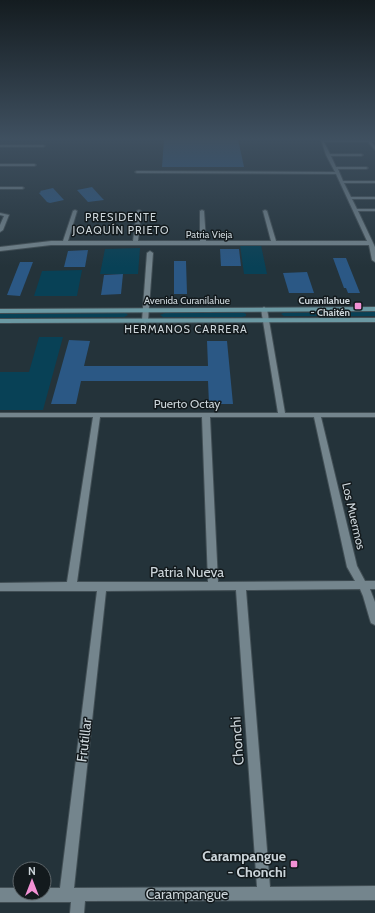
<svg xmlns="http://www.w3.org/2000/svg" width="375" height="913" viewBox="0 0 375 913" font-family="Cabin,sans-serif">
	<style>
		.green { fill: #084156 }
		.building { fill: #2b5885 }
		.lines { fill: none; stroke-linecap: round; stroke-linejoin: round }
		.minor-casing { stroke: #424f55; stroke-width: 2 }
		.secondary-casing { stroke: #424f55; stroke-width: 2 }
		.minor { fill: #74858d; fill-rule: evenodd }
		.secondary { fill: #6b99a3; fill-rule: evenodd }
		.poi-dot { fill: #f391d5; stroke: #131a1d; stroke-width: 1.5 }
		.labels { text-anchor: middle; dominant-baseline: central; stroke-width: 3; stroke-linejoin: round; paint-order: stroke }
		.far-street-label { font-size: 10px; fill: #ccd5da; stroke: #131a1d }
		.far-poi-label { font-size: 10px; font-weight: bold; fill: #ccd5da; stroke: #131a1d; text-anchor: end }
		.far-neighbourhood-label { font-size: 11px; letter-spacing: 1px; fill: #ccd5da; stroke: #131a1d }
		.street-label { font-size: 12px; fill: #ccd5da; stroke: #131a1d }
		.near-street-label { font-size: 14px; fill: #ccd5da; stroke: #131a1d }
		.near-poi-label { font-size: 14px; font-weight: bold; fill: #ccd5da; stroke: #131a1d; text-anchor: end }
	</style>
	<rect width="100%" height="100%" fill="#24333a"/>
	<g class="green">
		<path d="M240,245H261L267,274H244Z"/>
		<path d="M140,248L138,274H100L105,249Z"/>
		<path d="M82,270L77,296H34L42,271Z"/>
		<path d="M242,312L246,314V316L242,317H163L160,315L165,313Z"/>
		<path d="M375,312V316H284L281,314L283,313Z"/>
		<path d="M126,313L128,315L124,317L0,318V314Z"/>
		<path d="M39,337H63L43,410H0V372H29Z"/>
	</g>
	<g class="building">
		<path d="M164,139H238L244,167H162Z"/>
		<path d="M92,187L102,198L104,200L88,202L77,190Z"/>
		<path d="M53,188L64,200L50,203L47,202L39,193L41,192L40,191Z"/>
		<path d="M220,249H239L241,266H221Z"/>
		<path d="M88,250L85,267H64L68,251Z"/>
		<path d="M333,258H346L360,293H348L346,288H344Z"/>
		<path d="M174,261H186L187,294H174Z"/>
		<path d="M20,262H33L20,296L7,295Z"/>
		<path d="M307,272L314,293H289L283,273Z"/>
		<path d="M123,274L121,294L101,295L104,275Z"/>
		<path d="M69,340L90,341L84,366H208L207,341H227L233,404H209L208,381H81L76,404H51Z"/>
	</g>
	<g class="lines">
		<g class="minor-casing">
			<g id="minor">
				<path d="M321,140H375V142H372L375,146V150L368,142H324L330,154H361L363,155L361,156H331L336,167H366L368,168L366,169H338L343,181H375V183H344L351,197H375V199H352L357,209H375V211H358L375,247V262L372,260L369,245H51L0,251V247L51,241H63L73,211L75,210L77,211L68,241H133L137,211L139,210L141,211L138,241H200V211L202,210L204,211L206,241H271L263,211L265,210L267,211L276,241H367L336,174L137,173L135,172L137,171L335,172L326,155Z"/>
				<path d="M0,145H43L45,146L43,147H0Z"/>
				<path d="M0,164H34L36,165L34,166H0Z"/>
				<path d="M0,187H22L24,188L22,189H0Z"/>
				<path d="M0,213L9,215L3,230L0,232V225L4,216L0,215Z"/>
				<path d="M150,251L153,253L148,321L145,323L142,321L147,253Z"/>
				<path d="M264,307L267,309L285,413H375V417H321L357,566L365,581H375V589H370L375,602V625L371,623L370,620L363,596L360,589L246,590L270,887L375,886V900L85,901L84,913H70L71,902H0V888H20V893H44V888H60L97,591H0V583L67,582L93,417H0V413H278L261,309ZM100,417H202L208,582H77ZM210,417H314L347,567L355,581L218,582ZM236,590L257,887L74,888L106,591Z"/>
			</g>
		</g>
		<g class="secondary-casing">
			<g id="secondary">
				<path d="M375,307V311L0,313V309Z"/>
				<path d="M375,318V322L0,323V319Z"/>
			</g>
		</g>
		<use href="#minor" class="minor"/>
		<use href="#secondary" class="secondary"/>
	</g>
	<linearGradient id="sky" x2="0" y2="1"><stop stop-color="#141c20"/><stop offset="0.52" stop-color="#3f5060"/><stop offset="1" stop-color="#3f5060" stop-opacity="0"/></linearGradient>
	<rect width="375" height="267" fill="url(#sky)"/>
	<g class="poi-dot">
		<rect x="354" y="302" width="8" height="8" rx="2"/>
		<rect x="290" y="860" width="8" height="8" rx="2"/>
	</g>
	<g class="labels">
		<g class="far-street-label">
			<text x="209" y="234">Patria Vieja</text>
			<text x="187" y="300">Avenida Curanilahue</text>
		</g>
		<g class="far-poi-label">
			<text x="350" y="300">Curanilahue<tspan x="350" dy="12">- Chaitén</tspan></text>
		</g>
		<g class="far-neighbourhood-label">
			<text x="121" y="217">PRESIDENTE<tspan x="121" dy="13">JOAQUÍN PRIETO</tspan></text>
			<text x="186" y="329">HERMANOS CARRERA</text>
		</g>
		<g class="street-label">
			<text x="187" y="403">Puerto Octay</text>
			<text transform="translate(354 516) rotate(77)">Los Muermos</text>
		</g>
		<g class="near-street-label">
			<text x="187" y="572">Patria Nueva</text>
			<text transform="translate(84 740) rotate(-83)">Frutillar</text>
			<text transform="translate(237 741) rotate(-94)">Chonchi</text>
			<text x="187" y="894">Carampangue</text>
		</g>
		<g class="near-poi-label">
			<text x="286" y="856">Carampangue<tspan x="286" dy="16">- Chonchi</tspan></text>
		</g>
	</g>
	<g transform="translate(32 881)"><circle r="19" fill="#131a1d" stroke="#5d6569"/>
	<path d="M0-3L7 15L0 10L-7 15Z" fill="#f391d5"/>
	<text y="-6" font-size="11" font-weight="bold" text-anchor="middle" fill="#ccd5da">N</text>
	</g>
</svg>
